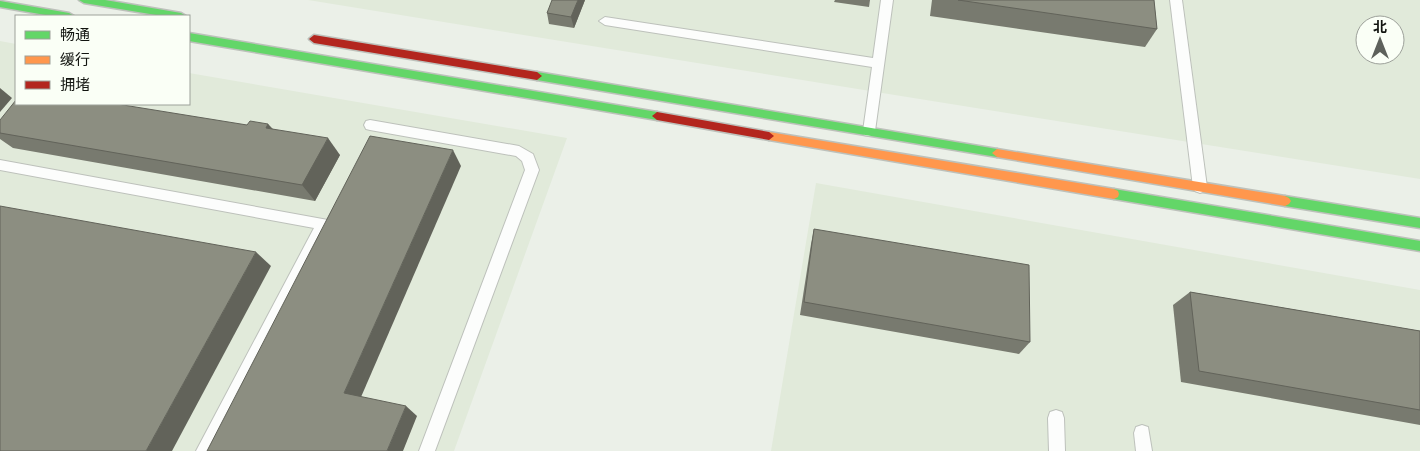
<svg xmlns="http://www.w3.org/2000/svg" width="1420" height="451" viewBox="0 0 1420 451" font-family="'Alegreya Sans','Noto Sans SC',sans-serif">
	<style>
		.built { fill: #e1eada; fill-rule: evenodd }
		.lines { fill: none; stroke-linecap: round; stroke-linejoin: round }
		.lane-casing { stroke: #bdc1bb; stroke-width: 2 }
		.fast-casing { stroke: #bdc1bb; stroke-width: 3 }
		.slow-casing { stroke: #bdc1bb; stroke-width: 3 }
		.jam-casing { stroke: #bdc1bb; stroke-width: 3 }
		.lane { fill: #fcfdfc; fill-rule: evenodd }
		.fast { fill: #63d668; fill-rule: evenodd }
		.slow { fill: #ff974d; fill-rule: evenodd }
		.jam { fill: #b3261e; fill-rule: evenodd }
		.wall { fill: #787a6f }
		.shaded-wall { fill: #62635a }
		.building { fill: #8c8e81; stroke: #62635a }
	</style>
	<rect width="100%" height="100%" fill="#ebf0e8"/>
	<g class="built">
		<path d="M308,0H1420V179L901,96ZM1365,25H1395V55H1365Z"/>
		<path d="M0,41L16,44V104H189V73L567,138L454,451H0Z"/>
		<path d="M816,183L1420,290V451H771Z"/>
	</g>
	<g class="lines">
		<g class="lane-casing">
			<g id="lane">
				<path d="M881,0H893L875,131L874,135L869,136L864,135L863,131L872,67L605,25L599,21L605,17L873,58Z"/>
				<path d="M1170,0H1182L1207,187L1205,191L1200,193L1195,191L1193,187Z"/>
				<path d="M370,120L519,146L533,154L539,170L435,451H419L525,170L522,161L516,156L370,130L366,129L364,125L366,121Z"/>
				<path d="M0,160L328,220L330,224L328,228L213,451H196L314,228L0,170Z"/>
				<path d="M1056,410L1062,412L1064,418L1065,451H1049L1048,418L1050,412Z"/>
				<path d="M1142,425L1148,427L1152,451H1136L1134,433L1136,427Z"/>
			</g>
		</g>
		<g class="fast-casing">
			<g id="fast">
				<path d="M79,0H105L181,13L186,16H162L84,3Z"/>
				<path d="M0,1L69,13L74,16H51L0,7Z"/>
				<path d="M189,33L657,112L662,116L657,120L189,41Z"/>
				<path d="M537,72L997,149L1002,153L997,157L537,80L532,76Z"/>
				<path d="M1114,189L1420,241V251L1114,199L1110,197L1109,194L1110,191Z"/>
				<path d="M1285,196L1420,218V228L1285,206L1281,204L1279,201L1281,198Z"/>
			</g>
		</g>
		<g class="slow-casing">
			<g id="slow">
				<path d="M769,132L1114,189L1118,191L1119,194L1118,197L1114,199L769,140L764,136Z"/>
				<path d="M997,149L1285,196L1289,198L1291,201L1289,204L1285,206L997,157L992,153Z"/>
			</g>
		</g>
		<g class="jam-casing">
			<g id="jam">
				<path d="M314,35L537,72L542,76L537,80L314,43L309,39Z"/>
				<path d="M657,112L769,132L774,136L769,140L657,120L652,116Z"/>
			</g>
		</g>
		<use href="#lane" class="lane"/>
		<use href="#fast" class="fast"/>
		<use href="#slow" class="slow"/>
		<use href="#jam" class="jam"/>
	</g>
	<g class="wall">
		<path d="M585,0L574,28L549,24L547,13Z"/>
		<path d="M835,0H870L869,7L834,2Z"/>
		<path d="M932,0H1154L1157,29L1145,47L930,16Z"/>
		<path d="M0,120L247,125L268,124L273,129L340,155L315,201L13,148L0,139Z"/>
		<path d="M814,229L1030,342L1019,354L800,315L811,244Z"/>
		<path d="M1190,292L1420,331V425L1181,382L1173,305Z"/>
	</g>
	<g class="shaded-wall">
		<path d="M578,0H585L574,28L571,17Z"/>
		<path d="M0,88L12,98L0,112Z"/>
		<path d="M268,124L282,141L266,128Z"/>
		<path d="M328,138L340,155L315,201L302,185Z"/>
		<path d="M453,150L461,166L358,404L344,393Z"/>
		<path d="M256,252L271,266L172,451H146Z"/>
		<path d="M406,406L417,416L403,451H387Z"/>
	</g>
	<g class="building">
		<path d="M552,0H578L571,17L547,13Z"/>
		<path d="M958,0H1154L1157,29Z"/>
		<path d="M16,100V104H117L247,125L250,121L268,124L266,128L328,138L302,185L0,133V120Z"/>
		<path d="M370,136L453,150L344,393L406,406L387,451H207Z"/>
		<path d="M0,206L256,252L146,451H0Z"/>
		<path d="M814,229L1029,265L1030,342L804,302Z"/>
		<path d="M1190,292L1420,331V410L1199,371Z"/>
	</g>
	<rect x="15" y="15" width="175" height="90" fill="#fafff6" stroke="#9da19a"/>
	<rect x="25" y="31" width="25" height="8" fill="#63d668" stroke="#9da19a"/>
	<text x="60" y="40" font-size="15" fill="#11140f">畅通</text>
	<rect x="25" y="56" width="25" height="8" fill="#ff974d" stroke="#9da19a"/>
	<text x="60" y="65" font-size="15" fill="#11140f">缓行</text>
	<rect x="25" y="81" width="25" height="8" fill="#b3261e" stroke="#9da19a"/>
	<text x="60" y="90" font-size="15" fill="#11140f">拥堵</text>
	<g transform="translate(1380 40)"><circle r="24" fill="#fafff6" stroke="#9da19a"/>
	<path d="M0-4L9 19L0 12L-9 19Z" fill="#5d615b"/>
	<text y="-8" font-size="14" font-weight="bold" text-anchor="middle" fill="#11140f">北</text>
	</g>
</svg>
